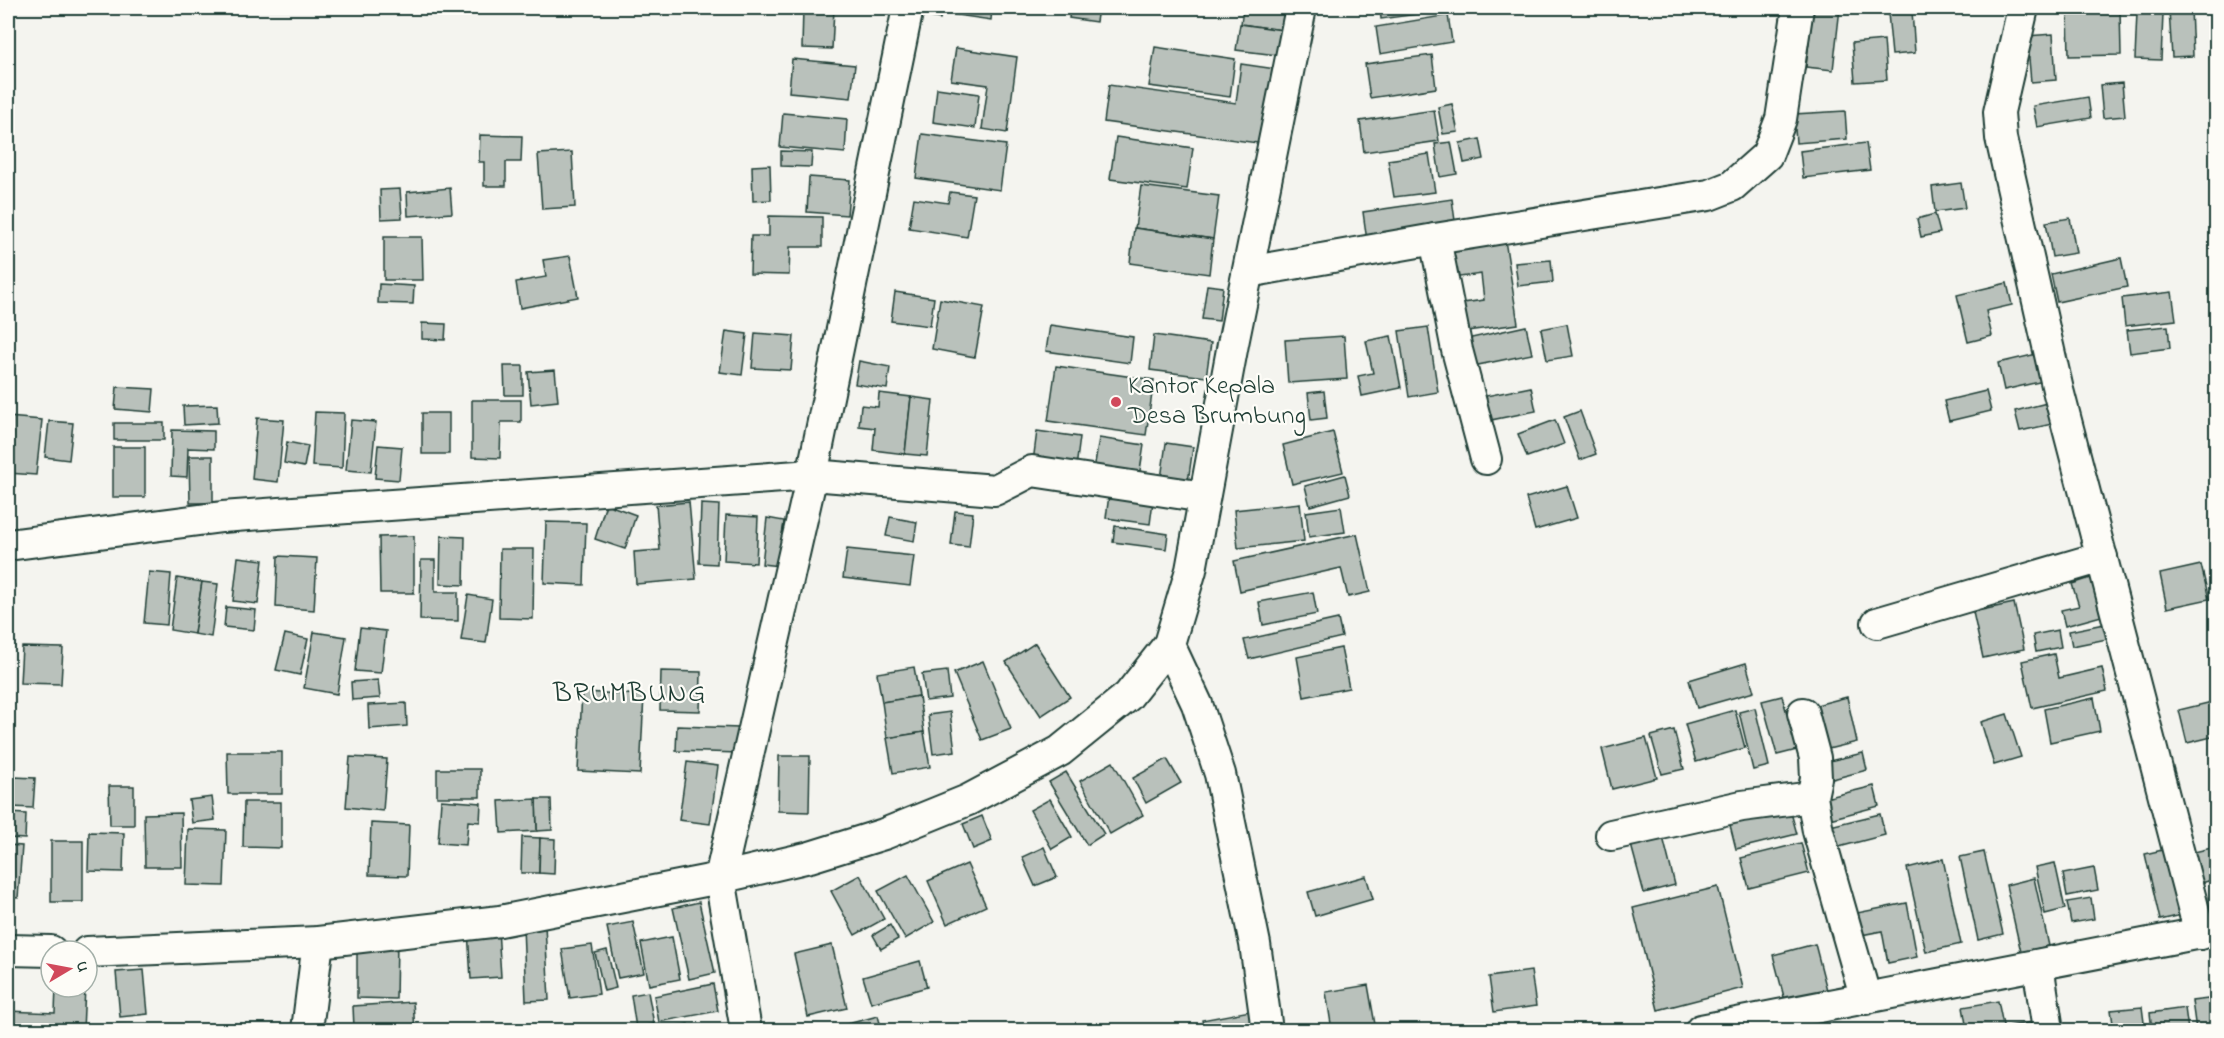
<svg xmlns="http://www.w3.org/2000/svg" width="2224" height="1038" viewBox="0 0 2224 1038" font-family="'Indie Flower',sans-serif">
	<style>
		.building { fill: #b9c1bb; stroke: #1f3d34; stroke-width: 1.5 }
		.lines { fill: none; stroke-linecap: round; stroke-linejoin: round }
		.minor-casing { stroke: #1f3d34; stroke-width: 34 }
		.minor { stroke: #fdfcf7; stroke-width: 30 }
		.poi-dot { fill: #d1495b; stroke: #fdfcf7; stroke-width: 2 }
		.labels { text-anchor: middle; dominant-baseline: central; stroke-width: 4.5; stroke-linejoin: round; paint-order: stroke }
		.poi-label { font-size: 26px; fill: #1f3d34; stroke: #fdfcf7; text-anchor: start }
		.quarter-label { font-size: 28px; letter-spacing: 1.5px; fill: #1f3d34; stroke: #fdfcf7 }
	</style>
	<rect width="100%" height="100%" fill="#f4f4ef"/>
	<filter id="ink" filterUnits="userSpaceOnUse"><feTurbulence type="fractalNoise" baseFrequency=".0167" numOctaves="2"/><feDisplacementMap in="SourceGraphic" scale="12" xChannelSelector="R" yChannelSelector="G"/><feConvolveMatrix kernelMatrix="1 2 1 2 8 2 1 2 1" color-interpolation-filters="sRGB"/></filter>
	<g filter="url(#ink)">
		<g class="building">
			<path d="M803,8H834L832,49L802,48Z"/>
			<path d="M924,8H942L940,19L923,16Z"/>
			<path d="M952,8H992L991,20L951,14Z"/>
			<path d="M1070,8H1098L1096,22L1069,18Z"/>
			<path d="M1243,8H1293L1289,31L1241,24Z"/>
			<path d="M1380,8H1462L1381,19Z"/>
			<path d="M1813,8H1840L1833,70L1806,67Z"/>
			<path d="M2120,9L2121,55L2069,56L2068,10Z"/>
			<path d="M2191,9L2193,56L2172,57L2169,10Z"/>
			<path d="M1912,11L1915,53L1892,55L1888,13Z"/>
			<path d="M2137,12L2163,14L2161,60L2135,59Z"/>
			<path d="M1448,15L1452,42L1380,54L1376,27Z"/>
			<path d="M1240,24L1289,31L1286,56L1236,50Z"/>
			<path d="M2053,34L2056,80L2031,82L2027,36Z"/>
			<path d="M1884,40L1887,80L1855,82L1852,43Z"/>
			<path d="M1155,47L1235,59L1230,97L1149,86Z"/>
			<path d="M956,48L1017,57L1007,133L982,129L988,85L951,80Z"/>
			<path d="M1432,55L1436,88L1370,98L1365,64Z"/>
			<path d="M792,59L855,65L851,98L789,92Z"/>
			<path d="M1241,64L1282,70L1272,145L1104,122L1109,85L1236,103Z"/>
			<path d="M2122,83L2125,116L2103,118L2100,85Z"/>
			<path d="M937,88L979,94L975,128L933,122Z"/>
			<path d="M2088,97L2091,118L2037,127L2033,106Z"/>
			<path d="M1452,104L1458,132L1443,134L1438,107Z"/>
			<path d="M1434,110L1439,141L1364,152L1360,121Z"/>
			<path d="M1845,111L1847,139L1796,143L1794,114Z"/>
			<path d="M783,113L847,119L845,153L780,147Z"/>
			<path d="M922,134L1006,145L1000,190L916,178Z"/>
			<path d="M480,135L522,136L521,162H506V186H484V162H479Z"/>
			<path d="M1116,137L1193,148L1187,189L1110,179Z"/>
			<path d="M1480,139L1484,159L1464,163L1460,143Z"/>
			<path d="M1451,142L1457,174L1440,177L1435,144Z"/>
			<path d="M1866,143L1870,170L1803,178L1800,151Z"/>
			<path d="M781,151L812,152L811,167L781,166Z"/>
			<path d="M572,152L575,207L542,209L538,154Z"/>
			<path d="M1429,154L1435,192L1394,197L1388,160Z"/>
			<path d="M770,165L771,200L753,201L752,166Z"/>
			<path d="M809,177L850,180L847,215L807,212Z"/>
			<path d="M1961,183L1965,208L1935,212L1932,187Z"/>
			<path d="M1141,186L1219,196L1213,239L1135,228Z"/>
			<path d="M450,188L452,213L408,216L407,192Z"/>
			<path d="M400,189L402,218L381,219L380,190Z"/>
			<path d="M950,192L974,195L967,237L909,228L914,198L948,203Z"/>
			<path d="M1452,199L1456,228L1367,241L1363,212Z"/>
			<path d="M1935,214L1940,233L1921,237L1917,219Z"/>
			<path d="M769,216L822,217V247H790L789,275L750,274L751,236H769Z"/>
			<path d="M2070,218L2076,253L2052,257L2046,222Z"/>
			<path d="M1134,228L1213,239L1209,274L1130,263Z"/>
			<path d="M384,237H422L423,280H384Z"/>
			<path d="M1505,240L1518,324L1453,333L1449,305L1484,300L1481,274L1445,279L1441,249Z"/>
			<path d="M570,256L578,297L520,308L516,282L546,277L543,260Z"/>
			<path d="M2121,258L2127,287L2057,302L2051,274Z"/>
			<path d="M1551,260L1553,282L1518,286L1515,263Z"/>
			<path d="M2007,283L2012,305L1986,311L1992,336L1968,342L1957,295Z"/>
			<path d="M379,284L414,286L413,304L378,303Z"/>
			<path d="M1207,285L1223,287L1219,321L1202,319Z"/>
			<path d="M895,292L934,298L930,326L891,321Z"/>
			<path d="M2172,292L2176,320L2125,326L2122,298Z"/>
			<path d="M940,299L984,307L975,357L932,349Z"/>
			<path d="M422,323L446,324L445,340L422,339Z"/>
			<path d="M1567,324L1573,356L1547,360L1541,329Z"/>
			<path d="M1050,325L1133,337L1130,363L1046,351Z"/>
			<path d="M1526,326L1532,354L1473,366L1467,339Z"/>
			<path d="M2168,326L2170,348L2130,353L2127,330Z"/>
			<path d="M1428,327L1438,392L1409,397L1399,331Z"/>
			<path d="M726,331L747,334L742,375L720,372Z"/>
			<path d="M755,333L794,336L791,370L752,368Z"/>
			<path d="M1154,335L1211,343L1206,377L1150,370Z"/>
			<path d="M1344,336L1347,379L1288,383L1285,340Z"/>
			<path d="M1391,336L1401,388L1362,396L1358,376L1373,373L1366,341Z"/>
			<path d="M2041,353L2048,380L2004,390L1998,363Z"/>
			<path d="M859,361L890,367L887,389L855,384Z"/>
			<path d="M504,366H523V395H505Z"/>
			<path d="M1056,366L1154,380L1146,435L1048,421Z"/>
			<path d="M555,370L558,401L531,404L528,372Z"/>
			<path d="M117,387L154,389L152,412L115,409Z"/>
			<path d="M1531,387L1536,411L1491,420L1486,396Z"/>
			<path d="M1324,391L1327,418L1311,420L1308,393Z"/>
			<path d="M1986,391L1991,411L1949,421L1944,401Z"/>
			<path d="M879,393L911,397L905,454L873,450L875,428L859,426L861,405L878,407Z"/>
			<path d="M911,397L933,400L927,456L905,454Z"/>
			<path d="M472,400H521V422H501L500,458L472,457Z"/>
			<path d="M2047,403L2052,424L2020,431L2015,411Z"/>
			<path d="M217,405L218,423L184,425L183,406Z"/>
			<path d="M1580,411L1596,454L1580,460L1564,417Z"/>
			<path d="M315,412L344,413L342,468L312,466Z"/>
			<rect x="422" y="413" width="27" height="41"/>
			<path d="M8,417L42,420L36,475L8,473Z"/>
			<path d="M257,418L284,420L278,482L252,479Z"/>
			<path d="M351,420L376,422L371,472L346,470Z"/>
			<path d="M1555,420L1564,444L1527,457L1518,434Z"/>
			<path d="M49,421L73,423L69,460L45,457Z"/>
			<rect x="114" y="423" width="50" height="17"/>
			<path d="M172,430L214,431V449L188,448L187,477L171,476Z"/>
			<path d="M1037,431L1080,437L1076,468L1033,462Z"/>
			<path d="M1333,432L1343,472L1292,484L1283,445Z"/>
			<path d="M1099,438L1144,445L1139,477L1094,470Z"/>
			<path d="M287,442L308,446L304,467L284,463Z"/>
			<path d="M1166,443L1193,447L1188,482L1161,479Z"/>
			<path d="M378,445L402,447L399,480L375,478Z"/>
			<rect x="113" y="447" width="32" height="50"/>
			<path d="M189,456H213V503H190Z"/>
			<path d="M1345,475L1350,495L1310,506L1305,486Z"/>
			<path d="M1567,486L1577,518L1535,530L1526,498Z"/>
			<path d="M1109,495L1153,501L1150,524L1106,518Z"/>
			<path d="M689,502L696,579L636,584L634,552L660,550L656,505Z"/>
			<path d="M1300,503L1304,541L1238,548L1234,510Z"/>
			<path d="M606,504L636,515L625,549L595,539Z"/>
			<path d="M701,504L719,505L717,564L699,563Z"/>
			<path d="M1341,507L1345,532L1309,537L1306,512Z"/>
			<path d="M955,511L973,513L969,547L951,545Z"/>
			<path d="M726,515L758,517L756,563L724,561Z"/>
			<path d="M890,517L917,522L914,541L886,536Z"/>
			<path d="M767,518L784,521L779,566L762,564Z"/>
			<path d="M546,522L586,523L584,585L544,583Z"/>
			<path d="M1115,526L1168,534L1166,549L1113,542Z"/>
			<path d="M1357,534L1370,592L1348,597L1341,568L1240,591L1234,561Z"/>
			<path d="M414,536V593H380L379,537Z"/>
			<path d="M441,536L465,537L464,585L440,584Z"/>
			<path d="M500,549H534L533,619L499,618Z"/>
			<path d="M847,549L914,556L910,586L843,578Z"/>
			<path d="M278,556L317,558L314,610L276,607Z"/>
			<path d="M238,557L263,560L258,604L233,601Z"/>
			<path d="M421,560H435V592H458V621L420,620Z"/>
			<path d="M2201,565L2209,599L2167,608L2160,574Z"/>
			<path d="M149,572L171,574L167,625L144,623Z"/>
			<path d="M2094,577L2105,615L2065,626L2061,610L2079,606L2072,584Z"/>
			<path d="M177,578L202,582L194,634L170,630Z"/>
			<path d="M202,582L218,584L211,637L194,634Z"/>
			<path d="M1313,592L1317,614L1263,625L1259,602Z"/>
			<path d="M468,595L492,599L486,643L461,640Z"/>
			<path d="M2014,603L2024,649L1983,658L1973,612Z"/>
			<path d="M226,607L256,610L254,630L224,627Z"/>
			<path d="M1338,619L1342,637L1249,659L1244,640Z"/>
			<path d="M2109,623L2112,638L2072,646L2069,631Z"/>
			<path d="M360,628L386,631L381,673L355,671Z"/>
			<path d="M2058,630L2061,647L2036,652L2033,635Z"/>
			<path d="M314,632L346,637L337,694L304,688Z"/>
			<path d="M285,634L308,639L300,675L276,670Z"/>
			<path d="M1035,643L1070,697L1041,716L1006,662Z"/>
			<path d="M22,647L63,648L61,684L20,683Z"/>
			<path d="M1341,648L1349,688L1304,697L1297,657Z"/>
			<path d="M2054,654L2059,678L2102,668L2107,691L2032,708L2022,661Z"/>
			<path d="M983,661L1011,729L982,740L954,673Z"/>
			<path d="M1746,663L1754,692L1697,708L1689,680Z"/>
			<path d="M914,667L919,696L882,702L877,673Z"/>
			<path d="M661,671L701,672L700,711L660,710Z"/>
			<path d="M947,671L950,698L926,701L922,674Z"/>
			<path d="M378,680L380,698L352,700L351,682Z"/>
			<path d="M582,692L644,695L640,774L578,771Z"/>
			<path d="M919,696L924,732L887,738L882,702Z"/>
			<path d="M1782,696L1797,750L1777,755L1762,701Z"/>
			<path d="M1847,697L1857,742L1816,752L1805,708Z"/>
			<path d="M2094,698L2100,731L2050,742L2044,709Z"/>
			<path d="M2216,701V736L2187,743L2179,710Z"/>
			<path d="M406,703L407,726L369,729L368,705Z"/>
			<path d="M1755,708L1769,766L1753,770L1739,712Z"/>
			<path d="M1735,710L1745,748L1696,762L1685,724Z"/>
			<path d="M950,712L955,751L933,754L928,715Z"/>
			<path d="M2007,714L2021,757L1994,765L1981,722Z"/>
			<path d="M677,726L740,728L739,753L676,751Z"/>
			<path d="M1674,730L1684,769L1662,774L1651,736Z"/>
			<path d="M924,732L930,767L893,773L887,738Z"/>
			<path d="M1646,738L1657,778L1612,789L1602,749Z"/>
			<path d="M227,752H282V794H228Z"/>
			<path d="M1863,753L1867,770L1825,781L1821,763Z"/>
			<path d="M779,756H810L809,812L778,811Z"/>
			<path d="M350,757L387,759L383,811L346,807Z"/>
			<path d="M1167,759L1181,783L1146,803L1133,778Z"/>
			<path d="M687,762L718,766L710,824L679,820Z"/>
			<path d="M1113,762L1143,815L1110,834L1080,781Z"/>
			<rect x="437" y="769" width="43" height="28"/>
			<path d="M1066,772L1104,834L1087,845L1049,782Z"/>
			<path d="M14,777L35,778L33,808L12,807Z"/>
			<path d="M109,786H134V825H110Z"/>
			<path d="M1874,786L1879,806L1822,821L1817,800Z"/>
			<path d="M212,797L215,820L192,823L189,800Z"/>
			<path d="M536,799H551L552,830L537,831Z"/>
			<path d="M536,799L537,831L501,833L499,801Z"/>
			<path d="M1050,799L1072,837L1052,849L1030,810Z"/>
			<path d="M441,800L481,803L480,822L468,821L466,845L438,843Z"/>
			<path d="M244,802H281V848L243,847Z"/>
			<path d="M1788,802L1797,834L1736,849L1728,817Z"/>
			<path d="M8,813L26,814L25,839L8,838Z"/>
			<path d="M181,813L182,867H145L144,814Z"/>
			<path d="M1880,814L1885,835L1835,848L1830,826Z"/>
			<path d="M982,816L992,841L973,849L963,824Z"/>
			<path d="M371,823L409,825L407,876L369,875Z"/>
			<path d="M188,829L226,830L224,886L186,885Z"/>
			<path d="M89,832L124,833L123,872L88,871Z"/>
			<path d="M1662,833L1675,885L1644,893L1630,841Z"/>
			<path d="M522,837L540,838L539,873H521Z"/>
			<path d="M540,838L555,839L554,874L539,873Z"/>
			<rect x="51" y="841" width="32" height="61"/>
			<path d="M1801,843L1809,873L1749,888L1741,858Z"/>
			<path d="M8,845L22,846L18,898L8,897Z"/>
			<path d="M1044,847L1057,877L1035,886L1022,857Z"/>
			<path d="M2216,847V879L2201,883L2194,852Z"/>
			<path d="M2171,848L2186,914L2160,920L2145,854Z"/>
			<path d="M1984,852L2003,934L1978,940L1960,857Z"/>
			<path d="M1943,859L1961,944L1926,952L1907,868Z"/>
			<path d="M2055,863L2065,909L2045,914L2035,867Z"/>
			<path d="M967,864L986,906L947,924L928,881Z"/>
			<path d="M2094,868L2098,890L2067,896L2063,874Z"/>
			<path d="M860,875L884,919L855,935L831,891Z"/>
			<path d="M908,875L934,922L905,939L878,891Z"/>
			<path d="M1366,876L1373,899L1315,916L1308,892Z"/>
			<path d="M2034,878L2049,946L2021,952L2006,885Z"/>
			<path d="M1718,887L1743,988L1658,1010L1633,908Z"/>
			<path d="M2091,898L2094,919L2071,923L2067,902Z"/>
			<path d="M699,902L715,973L689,979L673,908Z"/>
			<path d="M1907,903L1917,957L1888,963L1882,931L1856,936L1852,914Z"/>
			<path d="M633,922L644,973L618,978L607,927Z"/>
			<path d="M545,925L549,1000L526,1001L523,926Z"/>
			<path d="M890,925L898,939L881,949L873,935Z"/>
			<path d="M498,929L501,977L471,979L468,931Z"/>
			<path d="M672,937L680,979L649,985L641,943Z"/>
			<path d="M357,940L397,941L396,999L357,998Z"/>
			<path d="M1815,944L1827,990L1785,1001L1773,955Z"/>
			<path d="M592,945L599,994L570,998L562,949Z"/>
			<path d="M832,945L847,1008L808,1017L794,954Z"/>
			<path d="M607,950L616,988L604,991L595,953Z"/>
			<path d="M920,961L927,987L871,1003L863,977Z"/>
			<path d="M144,970L148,1014L120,1017L116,972Z"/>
			<path d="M1531,971L1536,1006L1494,1012L1489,977Z"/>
			<path d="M713,984L718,1011L659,1022L654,996Z"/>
			<path d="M1368,985L1376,1030H1332L1326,992Z"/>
			<path d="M56,987H85L83,1030H8V1011L55,1013Z"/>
			<path d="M648,992L654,1024L636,1028L631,995Z"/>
			<path d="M2216,998V1030H2196L2192,1001Z"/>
			<path d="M1998,1001L2004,1030H1967L1963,1007Z"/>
			<path d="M413,1002L415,1030H386V1026L354,1028L353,1006Z"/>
			<path d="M2142,1007L2145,1030H2114L2111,1010Z"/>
			<path d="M2185,1008L2188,1030H2152L2150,1013Z"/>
			<path d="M1255,1010L1259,1030H1204L1202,1020Z"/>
			<path d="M878,1016L882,1030H825Z"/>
			<path d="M2039,1021L2041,1030H2010V1026Z"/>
			<path d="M688,1024L689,1030H662V1028Z"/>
			<path d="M116,1025L149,1027V1030H116Z"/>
		</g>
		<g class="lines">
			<g class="minor-casing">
				<g id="minor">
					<path d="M2023,8L1999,112L2001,138L2058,390L2200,934"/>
					<path d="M1435,239L1457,350L1486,459"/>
					<path d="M1248,272L1435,239L1709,195L1732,186L1767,155L1781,119L1798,8"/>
					<path d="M8,545L222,517L812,475L995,490L1032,471L1204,497"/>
					<path d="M1877,623L2102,557"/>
					<path d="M1169,644L1197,704L1220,774L1255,944L1267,1030"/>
					<path d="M1803,713L1815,758L1816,778L1812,797L1818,831L1866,999"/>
					<path d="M1611,835L1742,806L1812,797"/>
					<path d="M8,950L51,951"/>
					<path d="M87,952L318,942L500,921L720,878L810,857L884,834L968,800L1060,751L1128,696L1169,644L1191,570L1233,344L1301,8"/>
					<path d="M2038,965L2048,1030"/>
					<path d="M307,1030L318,942"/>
					<path d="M746,1030L720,878L812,475L908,8"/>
					<path d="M1701,1030L2216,930"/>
				</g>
			</g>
			<use href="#minor" class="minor"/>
		</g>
	</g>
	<circle class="poi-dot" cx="1116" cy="402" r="6"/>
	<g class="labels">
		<g class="poi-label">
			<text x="1128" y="387">Kantor Kepala<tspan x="1128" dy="30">Desa Brumbung</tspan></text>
		</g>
		<g class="quarter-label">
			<text x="630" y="694">BRUMBUNG</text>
		</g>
	</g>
	<rect width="2224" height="1038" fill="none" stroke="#fdfcf7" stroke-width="30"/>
	<rect x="15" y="15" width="2194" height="1008" fill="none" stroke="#1f3d34" stroke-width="2" filter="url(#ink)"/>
	<g transform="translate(69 969) rotate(80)"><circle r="28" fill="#fdfcf7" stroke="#a4b0a9" stroke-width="1.5"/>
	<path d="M0-4.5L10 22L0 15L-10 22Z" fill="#d1495b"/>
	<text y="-9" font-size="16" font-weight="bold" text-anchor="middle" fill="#1f3d34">U</text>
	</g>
</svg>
